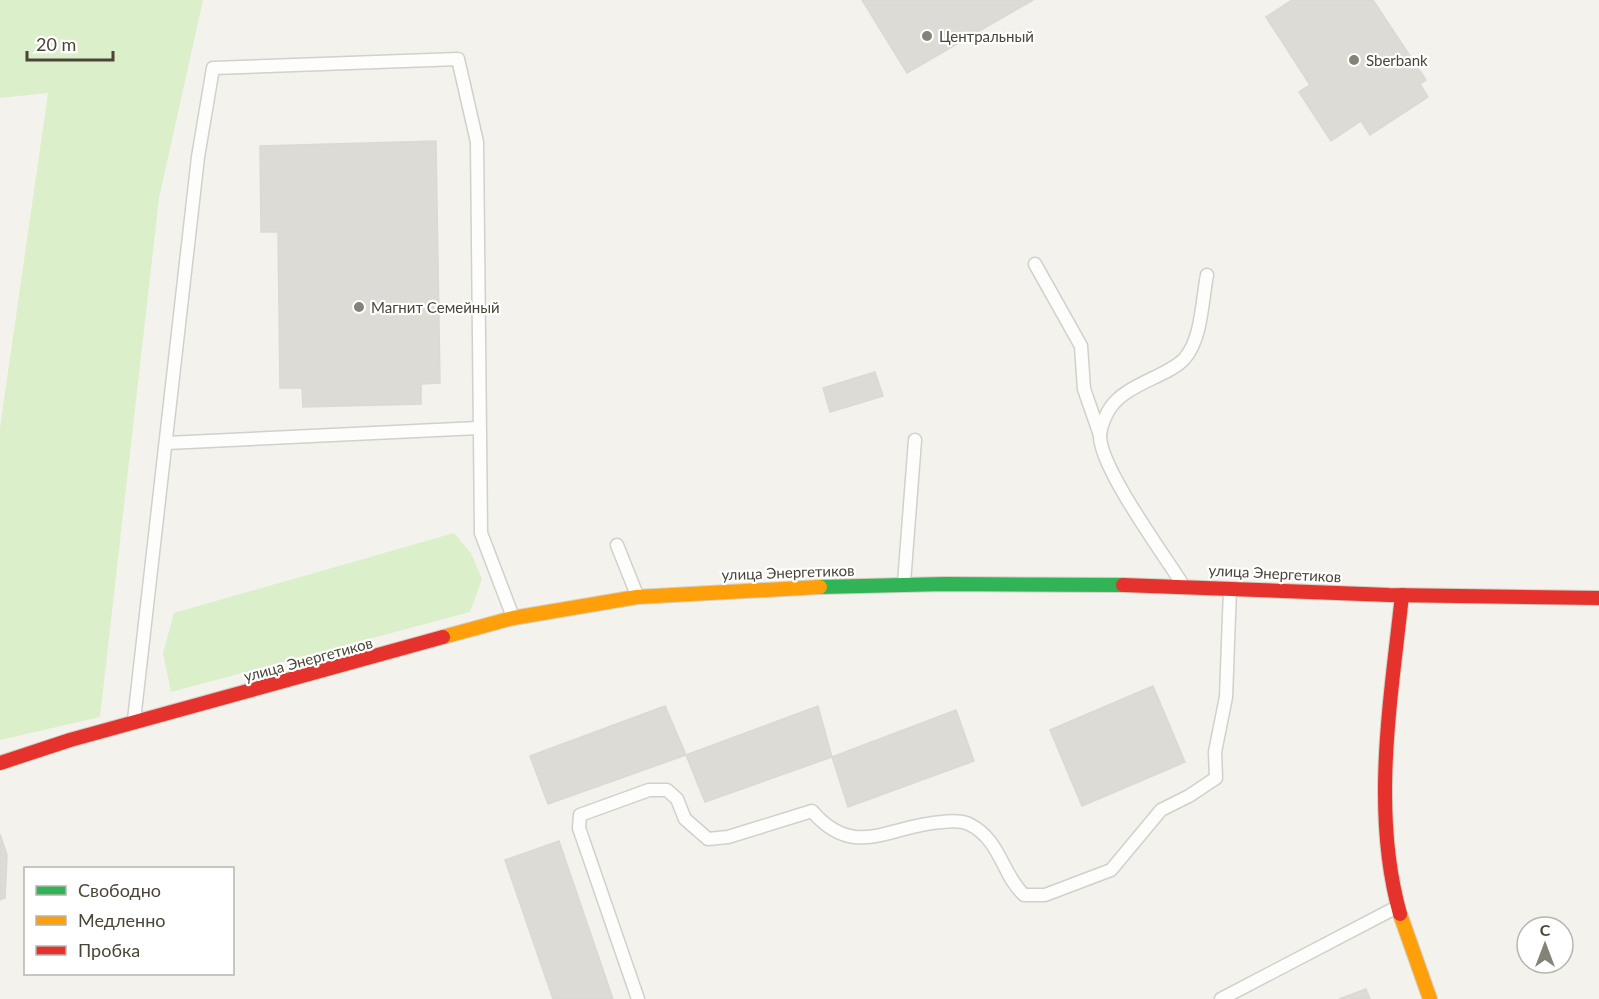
<svg xmlns="http://www.w3.org/2000/svg" width="1599" height="999" viewBox="0 0 1599 999" font-family="Lato,sans-serif">
	<style>
		.green { fill: #dcefcb }
		.building { fill: #dddbd5; stroke: #dcd9d2; stroke-width: 1.5 }
		.lines { fill: none; stroke-linecap: round; stroke-linejoin: round }
		.lane-casing { stroke: #d1d0ca; stroke-width: 15 }
		.fast-casing { stroke: #d3d0c3; stroke-width: 16 }
		.slow-casing { stroke: #d3d0c3; stroke-width: 16 }
		.jam-casing { stroke: #d3d0c3; stroke-width: 16 }
		.lane { stroke: #fdfdfc; stroke-width: 12 }
		.fast { stroke: #30b455; stroke-width: 14 }
		.slow { stroke: #ff9f0a; stroke-width: 14 }
		.jam { stroke: #e5322d; stroke-width: 14 }
		.poi-dot { fill: #858277; stroke: #fff; stroke-width: 2 }
		.labels { text-anchor: middle; dominant-baseline: central; stroke-width: 4.5; stroke-linejoin: round; paint-order: stroke }
		.poi-label { font-size: 15px; fill: #4a4537; stroke: #fff; text-anchor: start }
		.street-label { font-size: 15px; fill: #4a4537; stroke: #fff }
	</style>
	<rect width="100%" height="100%" fill="#f3f2ed"/>
	<g class="green">
		<path d="M0,0H203L159,198L100,717L0,740V428L48,93L0,98Z"/>
		<path d="M454,533L471,553L482,579L470,612L171,692L163,653L174,613Z"/>
	</g>
	<g class="building">
		<path d="M862,0H1033L907,73Z"/>
		<path d="M1292,0H1373L1426,80L1420,84L1428,97L1370,135L1361,121L1331,141L1299,92L1310,85L1266,17Z"/>
		<path d="M436,141L440,383L421,384V404L303,407L302,388H280L278,232H261L260,146Z"/>
		<path d="M875,372L883,396L830,412L823,388Z"/>
		<path d="M1153,686L1185,762L1082,806L1050,730Z"/>
		<path d="M665,706L686,755L548,804L530,756Z"/>
		<path d="M818,706L832,757L705,802L686,755Z"/>
		<path d="M956,710L974,761L848,807L832,757Z"/>
		<path d="M0,834L7,855L5,898L0,900Z"/>
		<path d="M559,841L613,999H553L505,860Z"/>
		<path d="M1366,989L1370,999H1339Z"/>
	</g>
	<g class="lines">
		<g class="lane-casing">
			<g id="lane">
				<path d="M1035,264L1081,346L1084,389L1100,435"/>
				<path d="M167,443L478,428"/>
				<path d="M617,545L637,595"/>
				<path d="M1181,582C1162,552 1099,466 1100,435C1101,424 1108,409 1115,402C1132,383 1172,374 1185,358C1202,338 1202,300 1207,275"/>
				<path d="M904,583L915,440"/>
				<path d="M134,720L198,157L213,68L458,59L477,142L481,533L513,617"/>
				<path d="M638,999L579,828L580,815L649,790H667L677,799L685,819L708,839L728,837L812,811C855,861 889,825 942,822C951,821 962,821 969,824C1001,840 1001,873 1024,895H1045L1111,870L1161,810L1189,796L1216,778L1215,752L1226,697L1230,589"/>
				<path d="M1221,999L1397,907"/>
			</g>
		</g>
		<g class="fast-casing">
			<path id="fast" d="M820,587L945,584L1123,585"/>
		</g>
		<g class="slow-casing">
			<g id="slow">
				<path d="M443,637L513,618L637,597L820,587"/>
				<path d="M1400,914L1430,999"/>
			</g>
		</g>
		<g class="jam-casing">
			<g id="jam">
				<path d="M1123,585L1389,595L1599,598"/>
				<path d="M0,763L70,740L443,637"/>
				<path d="M1400,914C1371,811 1391,699 1402,595"/>
			</g>
		</g>
		<use href="#lane" class="lane"/>
		<use href="#fast" class="fast"/>
		<use href="#slow" class="slow"/>
		<use href="#jam" class="jam"/>
	</g>
	<g class="poi-dot">
		<circle cx="927" cy="36" r="6"/>
		<circle cx="1354" cy="60" r="6"/>
		<circle cx="359" cy="307" r="6"/>
	</g>
	<g class="labels">
		<g class="poi-label">
			<text x="939" y="36">Центральный</text>
			<text x="1366" y="60">Sberbank</text>
			<text x="371" y="307">Магнит Семейный</text>
		</g>
		<g class="street-label">
			<text transform="translate(788 572) rotate(-2)">улица Энергетиков</text>
			<text transform="translate(1275 573) rotate(3)">улица Энергетиков</text>
			<text transform="translate(308 659) rotate(-15)">улица Энергетиков</text>
		</g>
	</g>
	<rect x="24" y="867" width="210" height="108" fill="#ffffff" stroke="#b7b5af" stroke-width="1.5"/>
	<rect x="36" y="886" width="30" height="9" fill="#30b455" stroke="#b7b5af" stroke-width="1.5"/>
	<text x="78" y="897" font-size="18" fill="#4a4537">Свободно</text>
	<rect x="36" y="916" width="30" height="9" fill="#ff9f0a" stroke="#b7b5af" stroke-width="1.5"/>
	<text x="78" y="927" font-size="18" fill="#4a4537">Медленно</text>
	<rect x="36" y="946" width="30" height="9" fill="#e5322d" stroke="#b7b5af" stroke-width="1.5"/>
	<text x="78" y="957" font-size="18" fill="#4a4537">Пробка</text>
	<g transform="translate(1545 945)"><circle r="28" fill="#ffffff" stroke="#b7b5af" stroke-width="1.5"/>
	<path d="M0-4.5L10 22L0 15L-10 22Z" fill="#858277"/>
	<text y="-9" font-size="16" font-weight="bold" text-anchor="middle" fill="#4a4537">С</text>
	</g>
	<path d="M27 51v9h86v-9" fill="none" stroke="#4a4537" stroke-width="3"/>
	<text x="36" y="51" font-size="18" fill="#4a4537" stroke="#ffffff" stroke-width="4.5" paint-order="stroke">20 m</text>
</svg>
